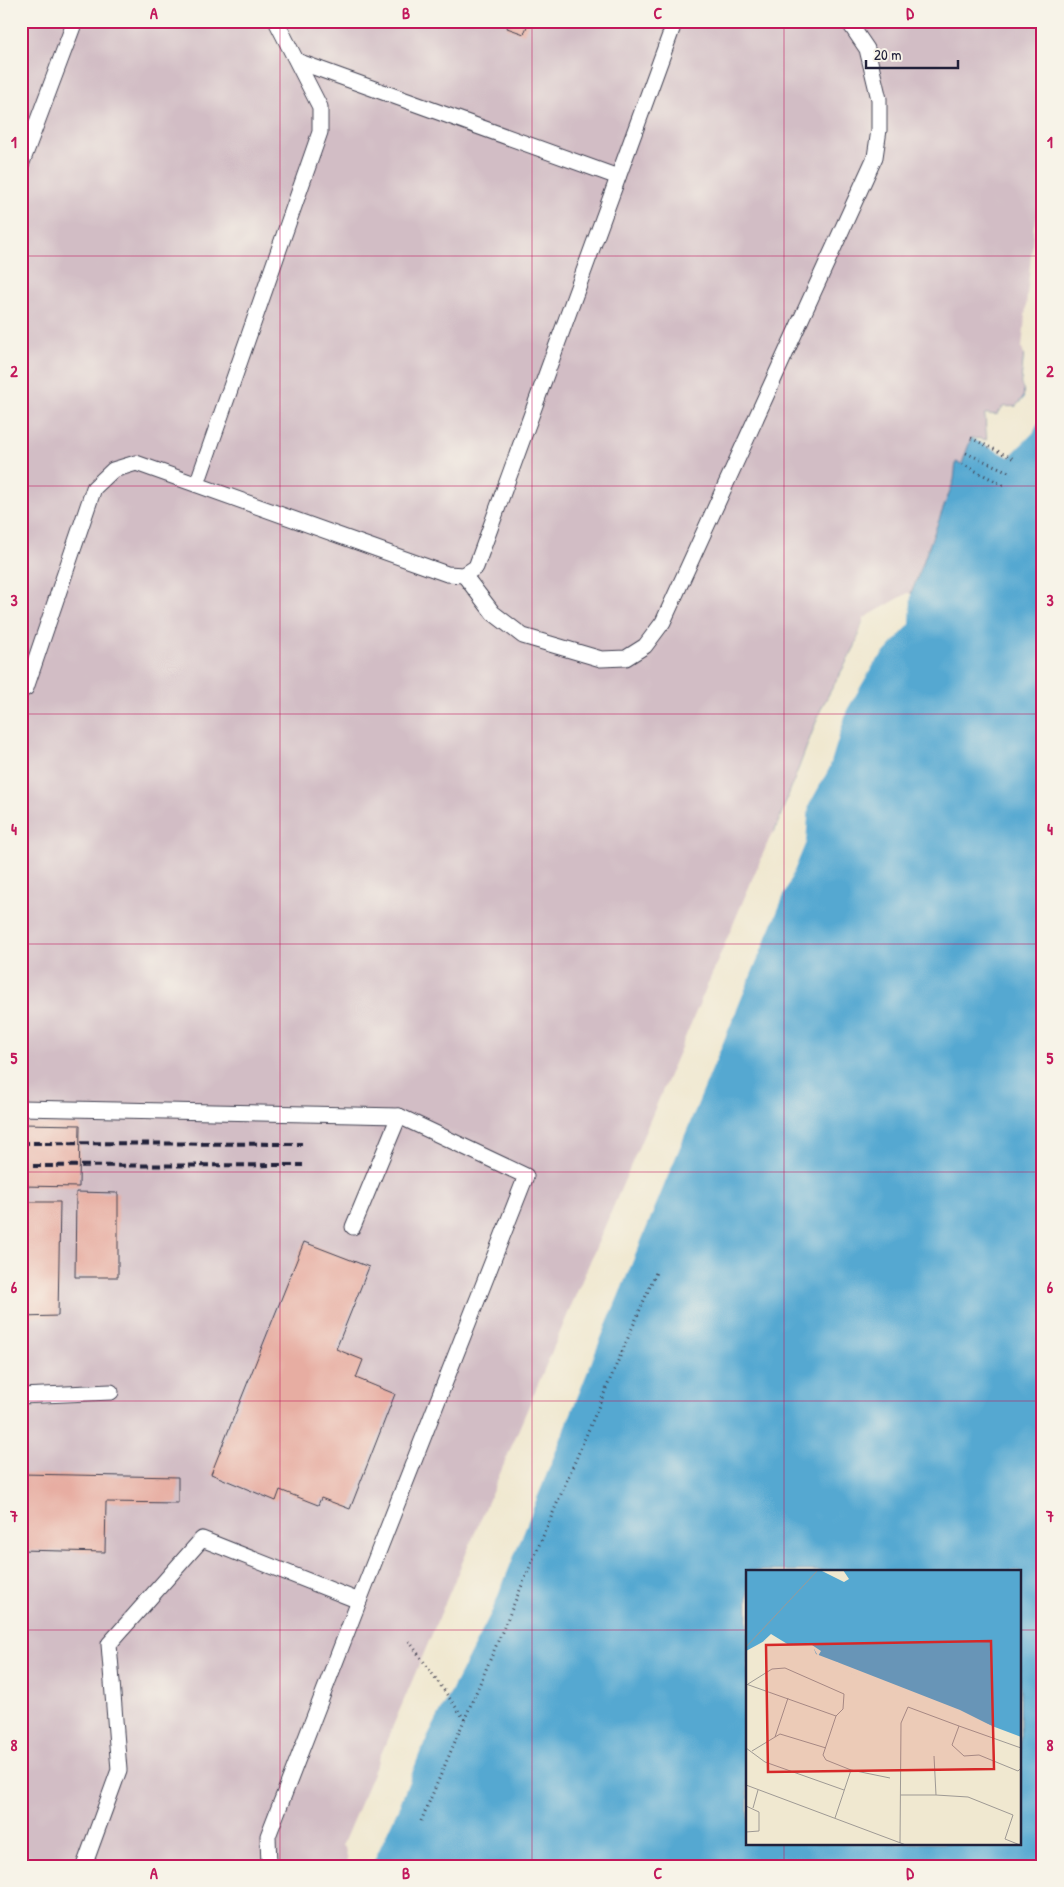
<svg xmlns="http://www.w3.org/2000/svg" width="1064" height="1887" viewBox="0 0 1064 1887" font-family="'Patrick Hand',sans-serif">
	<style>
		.industrial { fill: #d2bdc5 }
		.water { fill: #55a8d1; stroke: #3c6586; fill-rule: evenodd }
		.pier { fill: #f0e8d0 }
		.building { fill: #e7ada2 }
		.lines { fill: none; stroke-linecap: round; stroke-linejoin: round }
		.lane-casing { stroke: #414051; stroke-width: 17 }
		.path { stroke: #414051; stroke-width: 3; stroke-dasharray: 1 4; stroke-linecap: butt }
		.lane { stroke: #fff; stroke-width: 15 }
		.rail { stroke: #22223b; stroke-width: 4; stroke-dasharray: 8 4; stroke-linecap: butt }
		.grid { fill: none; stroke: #c2185b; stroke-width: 1; stroke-opacity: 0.55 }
		.inset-road { fill: none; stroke: #9e9994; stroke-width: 1 }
		.view { fill: #d62828; fill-opacity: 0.15; stroke: #d62828; stroke-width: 2.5 }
		.inset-edge { fill: none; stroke: #22223b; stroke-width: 2.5 }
		.neatline { fill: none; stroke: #c2185b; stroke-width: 2 }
		.grid-label { font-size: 16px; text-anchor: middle; font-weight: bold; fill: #c2185b }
	</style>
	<rect width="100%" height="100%" fill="#f7f3e8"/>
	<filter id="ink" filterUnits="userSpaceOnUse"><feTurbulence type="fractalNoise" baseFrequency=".02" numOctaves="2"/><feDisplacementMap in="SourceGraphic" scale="10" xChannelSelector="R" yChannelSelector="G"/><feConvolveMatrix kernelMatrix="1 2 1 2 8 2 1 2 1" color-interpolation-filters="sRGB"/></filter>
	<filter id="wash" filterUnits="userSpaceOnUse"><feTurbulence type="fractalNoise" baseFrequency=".0096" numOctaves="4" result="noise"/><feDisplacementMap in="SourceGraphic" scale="20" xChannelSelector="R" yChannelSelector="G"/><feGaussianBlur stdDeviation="1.12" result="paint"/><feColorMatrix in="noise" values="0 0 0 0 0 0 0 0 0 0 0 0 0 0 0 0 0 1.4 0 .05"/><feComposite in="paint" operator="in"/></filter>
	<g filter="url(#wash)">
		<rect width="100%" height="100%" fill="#f0e8d0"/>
		<path class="industrial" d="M21,21H1043V210L1037,225L1021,384L1024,390V398L987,440L971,438L962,464L956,463L954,480L911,594L864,621L855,647L822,707L769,847L350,1866H21Z"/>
		<path class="water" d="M1043,210V1866H350L769,847L822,707L855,647L864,620L911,594L954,480L956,462L962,464L971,438L987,440L985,414L997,415L1003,407H1015C1023,399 1027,394 1021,384L1037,225ZM748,1571H1020V1843H748Z"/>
		<g class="pier">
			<path d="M1043,208V413L1033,433L1009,457L971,438L987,440L985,414L997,415L1003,407H1015L1024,398V390L1021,384L1024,356L1022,348L1034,225L1041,209Z"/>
			<path d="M908,593L911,594L910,624L874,664L847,710L829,769L809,805L806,842L601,1338L492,1611L421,1750L400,1804L373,1863L370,1866H349L345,1848L342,1846L771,835L775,831L822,707L855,647L864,618Z"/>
		</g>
		<g id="blocks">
			<g class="building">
				<path d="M509,21H529L524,34L507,28Z"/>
				<path d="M21,1124L80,1125L79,1187L21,1186Z"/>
				<path d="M76,1192L118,1193V1277H75Z"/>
				<path d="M21,1202H60L58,1316L21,1317Z"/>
				<path d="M304,1242L369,1267L336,1349L363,1360L356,1378L395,1394L350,1509L321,1498L318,1505L280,1490L276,1501L211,1474Z"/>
				<path d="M21,1474L178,1477V1503L106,1502L105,1552L21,1550Z"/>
			</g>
		</g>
	</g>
	<g filter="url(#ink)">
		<use href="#blocks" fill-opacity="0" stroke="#414051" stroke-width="1"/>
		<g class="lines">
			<g class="lane-casing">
				<g id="lane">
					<path d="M297,61L618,177"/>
					<path d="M21,165L75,21"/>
					<path d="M197,484L320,132V107L276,21"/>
					<path d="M464,575L493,613L523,636L601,659L626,658L645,646L663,622L875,157L879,130V99L867,49L848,21"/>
					<path d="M21,690L26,688L94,488L113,470L136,463L447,574L464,575L476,567L675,21"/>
					<path d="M21,1108L399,1116L526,1176L359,1601L202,1539L109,1644L119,1770L84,1866"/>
					<path d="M353,1227L399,1116"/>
					<path d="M21,1396L111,1392"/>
					<path d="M269,1866L268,1836L359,1601"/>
				</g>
			</g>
			<g class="path">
				<path d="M971,438L1014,459"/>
				<path d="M966,453L1009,472"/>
				<path d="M962,464L1003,485"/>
				<path d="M409,1641L465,1720"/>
				<path d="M421,1821L657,1270"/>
			</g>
			<use href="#lane" class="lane"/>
			<g class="rail">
				<path d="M21,1143L302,1144"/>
				<path d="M21,1166L303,1165"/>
			</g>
		</g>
	</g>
	<path class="grid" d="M280,21V1866M532,21V1866M784,21V1571M21,256H1043M21,486H1043M21,714H1043M21,944H1043M21,1172H1043M21,1401H1043M21,1630H748M1020,1630H1043M784,1843V1866"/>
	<g transform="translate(746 1570)">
		<rect width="275" height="275" fill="#f0e8d0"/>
		<path d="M0,0H74L98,12L103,9L97,0H275V167L105,103L91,92L70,84L68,79L47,78L31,69H22L0,81Z" fill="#55a8d1"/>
		<path d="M25,64L43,75H66L75,81L72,86L68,79H47L30,69L18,71L6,82ZM91,92L214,140L246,156L242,159L165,129L92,98Z" fill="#f0e8d0"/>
		<path class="inset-road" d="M0,77L72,0M0,114L90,146L77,185L80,190L105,200L89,248M2,114L26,99L39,98L98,124L97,139L90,146M213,156L275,178M29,167L42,128M0,178L19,192L98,220M6,181L34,164L80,178M105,200L144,208M0,215L160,275M154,225H190L188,186M190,225L222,227L267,245L259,269L274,275M0,236L13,242V261L0,262M7,238L12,220M154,273L155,153L162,137L213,156L206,175L218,186L233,185L272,201L275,198"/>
		<path class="view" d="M245,71L248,199L22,202L20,75Z"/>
		<rect width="275" height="275" class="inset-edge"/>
	</g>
	<rect width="1064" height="1887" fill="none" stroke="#f7f3e8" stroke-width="55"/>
	<path d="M866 60v8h92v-8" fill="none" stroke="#22223b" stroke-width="2.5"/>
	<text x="874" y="60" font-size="15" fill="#22223b" stroke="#f7f3e8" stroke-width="4" paint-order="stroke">20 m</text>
	<rect x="28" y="28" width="1008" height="1832" class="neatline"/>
	<g class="grid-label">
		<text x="154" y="19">A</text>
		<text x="406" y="19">B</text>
		<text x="658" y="19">C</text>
		<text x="910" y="19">D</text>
		<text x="14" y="148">1</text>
		<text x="1050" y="148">1</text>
		<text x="14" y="377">2</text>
		<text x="1050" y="377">2</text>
		<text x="14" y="606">3</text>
		<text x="1050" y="606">3</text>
		<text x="14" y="835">4</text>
		<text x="1050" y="835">4</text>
		<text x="14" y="1064">5</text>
		<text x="1050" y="1064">5</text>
		<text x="14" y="1293">6</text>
		<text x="1050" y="1293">6</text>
		<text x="14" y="1522">7</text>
		<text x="1050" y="1522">7</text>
		<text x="14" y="1751">8</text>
		<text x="1050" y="1751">8</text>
		<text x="154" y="1879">A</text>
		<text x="406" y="1879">B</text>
		<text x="658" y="1879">C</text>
		<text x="910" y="1879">D</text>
	</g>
</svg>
